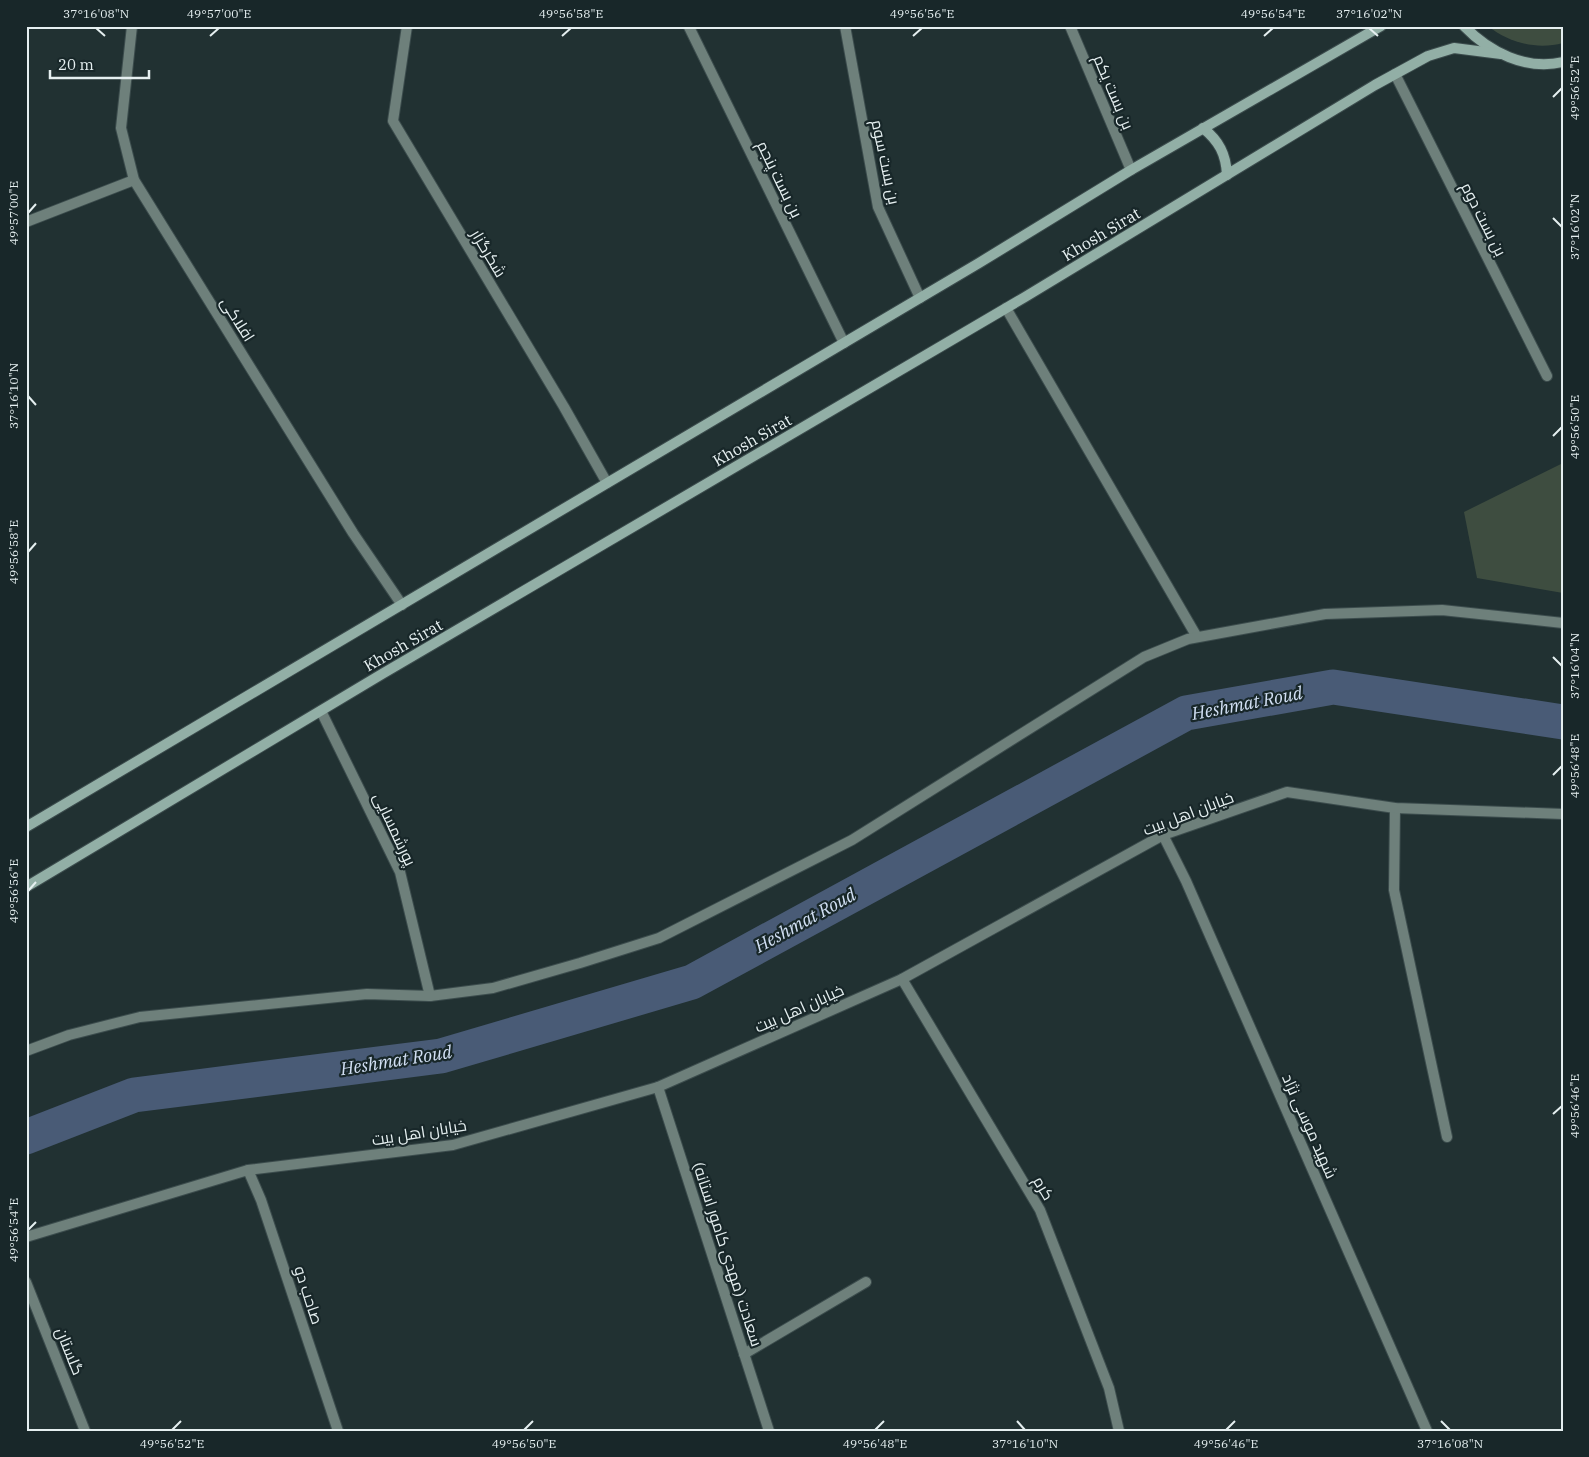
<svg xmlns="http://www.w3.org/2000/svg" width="1589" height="1457" viewBox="0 0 1589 1457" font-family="'IBM Plex Serif',Cairo,serif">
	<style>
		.green { fill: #3e4d40 }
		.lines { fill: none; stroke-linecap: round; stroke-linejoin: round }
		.canal { stroke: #495b76; stroke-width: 35 }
		.service-casing { stroke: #3c4c4d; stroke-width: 12 }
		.minor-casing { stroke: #3c4c4d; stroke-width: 12 }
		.secondary-casing { stroke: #3c4c4d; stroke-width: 12 }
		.service { stroke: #6e807b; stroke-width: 10 }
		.minor { stroke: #6e807b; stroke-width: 10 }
		.secondary { stroke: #92afa6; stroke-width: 10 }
		.ticks { fill: none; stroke: #e5eff0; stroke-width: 2 }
		.labels { text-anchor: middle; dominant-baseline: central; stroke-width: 4.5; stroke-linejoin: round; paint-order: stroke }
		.street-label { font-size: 16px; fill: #e5eff0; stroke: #182729 }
		.water-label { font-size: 18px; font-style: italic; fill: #d3e1f5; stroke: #182729 }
		.neatline { fill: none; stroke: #e5eff0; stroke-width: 2 }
		.ticks-label { font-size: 12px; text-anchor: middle; fill: #e5eff0 }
	</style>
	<rect width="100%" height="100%" fill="#213132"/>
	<g class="green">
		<path d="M1488,26H1563V43C1537,50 1509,43 1488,26Z"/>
		<path d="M1563,463V593L1477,578L1464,512Z"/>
	</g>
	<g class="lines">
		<path class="canal" d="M26,1137L134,1095L441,1056L692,982L1186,713L1333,687L1563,722"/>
		<g class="service-casing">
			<g id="service">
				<path d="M845,26L878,207L920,298"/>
				<path d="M1070,26L1131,170"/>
				<path d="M689,27L844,343"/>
				<path d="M1395,74L1547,376"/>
				<path d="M1395,808L1394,890L1447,1137"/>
			</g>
		</g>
		<g class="minor-casing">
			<g id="minor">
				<path d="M132,26L121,128L134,180L353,533L402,605"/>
				<path d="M407,26L393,121L564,407L607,483"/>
				<path d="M26,222L134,180"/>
				<path d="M1006,308L1197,637"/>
				<path d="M321,711L400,872L430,996"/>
				<path d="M1163,835L1186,881L1427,1431"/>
				<path d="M902,979L1040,1210L1109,1388L1119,1431"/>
				<path d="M26,1051L69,1035L140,1017L367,994L430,996L493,988L580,963L659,938L852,840L1144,657L1188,639L1325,614L1442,610L1563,623"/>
				<path d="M658,1087L769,1431"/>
				<path d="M248,1170L261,1200L338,1431"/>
				<path d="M26,1237L248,1170L453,1145L658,1087L902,979L1163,835L1287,792L1395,808L1563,814"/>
				<path d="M26,1282L85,1431"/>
				<path d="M744,1354L866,1282"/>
			</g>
		</g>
		<g class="secondary-casing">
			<g id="secondary">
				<path d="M1464,26C1489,52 1526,71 1563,62"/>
				<path d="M1203,128C1219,141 1226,154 1227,175"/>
				<path d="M26,827L979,263L1131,170L1381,26"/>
				<path d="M26,887L382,674L1025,297L1375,85L1428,56L1454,48L1501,54"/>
			</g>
		</g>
		<use href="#service" class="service"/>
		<use href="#minor" class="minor"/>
		<use href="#secondary" class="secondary"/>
	</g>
	<path class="ticks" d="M96,28L105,36M1369,28L1378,36M210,36L219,28M562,36L571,28M913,36L922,28M1264,36L1273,28M1553,97L1562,88M28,213L36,204M1553,218L1562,227M28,396L36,405M1553,436L1562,427M28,552L36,543M1553,657L1562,666M1553,775L1562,766M28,891L36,882M1553,1114L1562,1106M28,1230L36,1222M1017,1421L1025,1430M1441,1421L1450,1430M172,1430L181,1421M524,1430L533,1421M875,1430L884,1421M1226,1430L1235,1421"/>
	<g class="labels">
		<g class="street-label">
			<text transform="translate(1114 92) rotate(67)">بن بست یکم</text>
			<text transform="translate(886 162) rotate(78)">بن بست سوم</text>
			<text transform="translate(780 179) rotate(64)">بن بست پنجم</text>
			<text transform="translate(1484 219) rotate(63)">بن بست دوم</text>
			<text transform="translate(1101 234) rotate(-31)">Khosh Sirat</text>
			<text transform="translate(489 253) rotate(59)">شکرگزار</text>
			<text transform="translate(238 319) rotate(58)">افلاکی</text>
			<text transform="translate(752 440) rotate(-30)">Khosh Sirat</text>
			<text transform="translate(403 645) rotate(-30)">Khosh Sirat</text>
			<text transform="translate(1188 813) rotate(-21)">خیابان اهل بیت</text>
			<text transform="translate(395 829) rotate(65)">پورشمسایی</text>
			<text transform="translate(799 1008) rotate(-24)">خیابان اهل بیت</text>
			<text transform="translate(1310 1126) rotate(66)">شهید موسی نژاد</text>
			<text transform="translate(419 1132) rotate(-9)">خیابان اهل بیت</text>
			<text transform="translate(1044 1188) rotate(60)">کرم</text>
			<text transform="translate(728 1254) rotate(72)">سعادت (مهدی کامور استانه)</text>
			<text transform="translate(309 1295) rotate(72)">صاحب دو</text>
			<text transform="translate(70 1351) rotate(68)">گلستان</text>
		</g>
		<g class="water-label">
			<text transform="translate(1247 703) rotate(-11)">Heshmat Roud</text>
			<text transform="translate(805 920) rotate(-29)">Heshmat Roud</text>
			<text transform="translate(396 1060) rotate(-9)">Heshmat Roud</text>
		</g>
	</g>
	<rect width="1589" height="1457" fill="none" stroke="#182729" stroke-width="55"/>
	<path d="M50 70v8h99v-8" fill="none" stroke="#e5eff0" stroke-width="2.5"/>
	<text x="58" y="70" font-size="15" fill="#e5eff0" stroke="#182729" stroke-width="4" paint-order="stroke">20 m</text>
	<rect x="28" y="28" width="1534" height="1402" class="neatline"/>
	<g class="ticks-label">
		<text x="96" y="18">37°16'08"N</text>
		<text x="219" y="18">49°57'00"E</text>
		<text x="571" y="18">49°56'58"E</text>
		<text x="922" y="18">49°56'56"E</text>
		<text x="1273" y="18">49°56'54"E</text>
		<text x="1369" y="18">37°16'02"N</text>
		<text transform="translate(1575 88) rotate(-90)" y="4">49°56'52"E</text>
		<text transform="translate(14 213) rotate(-90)" y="4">49°57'00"E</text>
		<text transform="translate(1575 227) rotate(-90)" y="4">37°16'02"N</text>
		<text transform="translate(14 396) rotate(-90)" y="4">37°16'10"N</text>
		<text transform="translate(1575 427) rotate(-90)" y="4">49°56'50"E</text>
		<text transform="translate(14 552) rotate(-90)" y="4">49°56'58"E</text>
		<text transform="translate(1575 666) rotate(-90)" y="4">37°16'04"N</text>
		<text transform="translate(1575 766) rotate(-90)" y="4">49°56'48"E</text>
		<text transform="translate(14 891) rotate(-90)" y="4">49°56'56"E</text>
		<text transform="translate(1575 1106) rotate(-90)" y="4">49°56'46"E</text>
		<text transform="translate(14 1230) rotate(-90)" y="4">49°56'54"E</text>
		<text x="172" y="1448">49°56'52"E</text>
		<text x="524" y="1448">49°56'50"E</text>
		<text x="875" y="1448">49°56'48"E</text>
		<text x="1025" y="1448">37°16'10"N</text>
		<text x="1226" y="1448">49°56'46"E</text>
		<text x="1450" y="1448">37°16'08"N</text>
	</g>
</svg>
